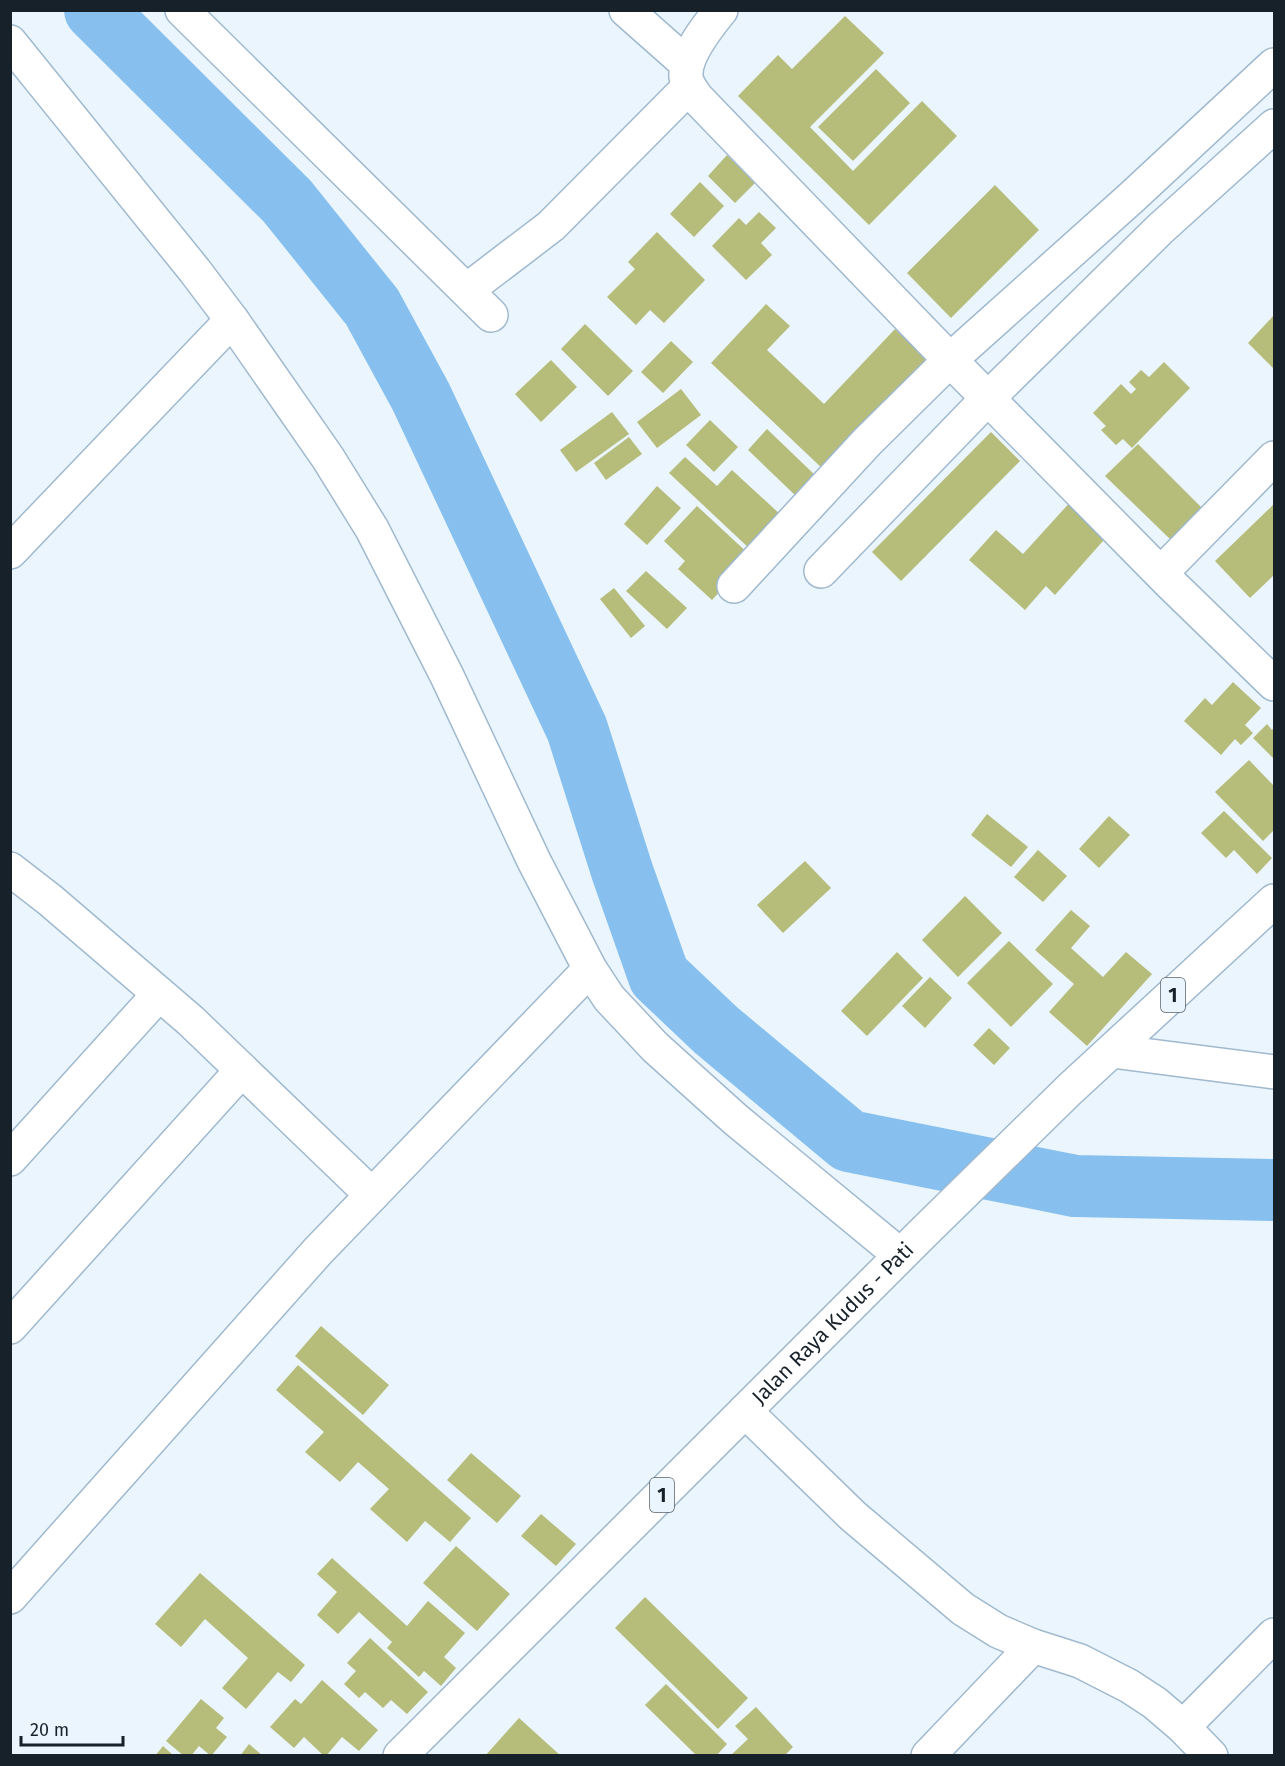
<svg xmlns="http://www.w3.org/2000/svg" width="1285" height="1766" viewBox="0 0 1285 1766" font-family="'Fira Sans',sans-serif">
	<style>
		.lines { fill: none; stroke-linecap: round; stroke-linejoin: round }
		.river { stroke: #87c0ee; stroke-width: 62 }
		.building { fill: #b6bc79 }
		.minor-casing { stroke: #a0b9ce; stroke-width: 36 }
		.highway-casing { stroke: #a0b9ce; stroke-width: 36 }
		.minor { stroke: #fff; stroke-width: 33 }
		.highway { stroke: #fff; stroke-width: 33 }
		.labels { text-anchor: middle; dominant-baseline: central; stroke-width: 5; stroke-linejoin: round; paint-order: stroke }
		.shield { fill: #ebf5fe; stroke: #576169; stroke-width: 1.5 }
		.shield-label { font-size: 20px; font-weight: bold; fill: #172129 }
		.street-label { font-size: 21px; fill: #172129; stroke: #ebf5fe }
	</style>
	<rect width="100%" height="100%" fill="#ebf5fe"/>
	<g class="lines">
		<path class="river" d="M95,10L287,201L372,307L421,397L577,729L622,871L659,976L716,1030L849,1141L1075,1186L1274,1190"/>
	</g>
	<g class="building">
		<path d="M845,16L884,53L810,127L853,171L922,101L957,136L869,225L738,96L778,55L792,69Z"/>
		<path d="M876,69L910,103L853,161L818,127Z"/>
		<path d="M727,155L755,183L735,203L708,176Z"/>
		<path d="M700,182L724,206L694,237L670,214Z"/>
		<path d="M995,185L1039,230L951,318L907,273Z"/>
		<path d="M759,212L776,228L761,243L772,255L746,280L712,246L739,218L746,225Z"/>
		<path d="M657,232L705,280L664,323L650,310L636,325L607,297L635,269L628,262Z"/>
		<path d="M766,304L790,326L767,350L824,404L895,329L929,362L825,471L711,363Z"/>
		<path d="M1274,315V369L1248,343Z"/>
		<path d="M585,324L633,371L608,396L561,349Z"/>
		<path d="M671,341L693,362L663,393L641,372Z"/>
		<path d="M551,360L577,387L541,422L515,394Z"/>
		<path d="M1164,362L1190,388L1132,448L1123,439L1116,445L1101,430L1106,426L1093,413L1121,384L1131,394L1136,389L1129,382L1141,370L1149,377Z"/>
		<path d="M681,389L701,415L657,448L637,422Z"/>
		<path d="M612,412L629,434L576,472L560,450Z"/>
		<path d="M710,420L738,447L714,472L686,445Z"/>
		<path d="M767,429L817,477L797,497L748,450Z"/>
		<path d="M991,432L1020,461L901,581L872,552Z"/>
		<path d="M629,437L642,454L606,480L594,463Z"/>
		<path d="M1138,444L1202,508L1171,540L1105,476Z"/>
		<path d="M685,457L717,486L732,470L782,516L751,550L669,473Z"/>
		<path d="M657,486L681,508L647,545L624,524Z"/>
		<path d="M1073,499L1111,532L1055,595L1046,586L1025,610L969,560L996,530L1023,554Z"/>
		<path d="M1274,504V575L1250,598L1215,561Z"/>
		<path d="M697,506L752,557L712,600L678,569L685,561L664,541Z"/>
		<path d="M646,571L687,608L667,629L626,591Z"/>
		<path d="M614,588L645,626L631,638L600,599Z"/>
		<path d="M1233,682L1261,708L1245,725L1253,733L1241,745L1235,739L1221,755L1184,721L1205,698L1212,705Z"/>
		<path d="M1267,724L1272,730L1274,727V759L1253,738Z"/>
		<path d="M1249,760L1274,786V830L1263,841L1215,792Z"/>
		<path d="M1224,811L1272,858L1257,874L1234,850L1226,858L1201,833Z"/>
		<path d="M987,814L1028,847L1011,867L971,835Z"/>
		<path d="M1109,816L1130,835L1099,868L1079,849Z"/>
		<path d="M1038,850L1067,876L1043,902L1014,877Z"/>
		<path d="M805,861L831,888L783,933L757,905Z"/>
		<path d="M965,896L1002,933L958,977L922,940Z"/>
		<path d="M1071,910L1090,926L1071,948L1103,977L1126,952L1152,974L1087,1046L1049,1012L1074,984L1035,950Z"/>
		<path d="M1009,941L1053,984L1011,1027L967,983Z"/>
		<path d="M897,952L923,978L867,1036L841,1011Z"/>
		<path d="M930,977L952,998L925,1028L902,1006Z"/>
		<path d="M989,1028L1010,1048L994,1065L973,1045Z"/>
		<path d="M321,1326L389,1385L363,1415L295,1356Z"/>
		<path d="M298,1365L471,1518L450,1542L425,1521L407,1542L370,1509L389,1489L358,1462L340,1482L305,1452L324,1432L276,1390Z"/>
		<path d="M471,1453L521,1496L497,1523L447,1480Z"/>
		<path d="M541,1514L576,1544L556,1566L521,1536Z"/>
		<path d="M456,1546L510,1594L477,1631L423,1583Z"/>
		<path d="M332,1558L407,1626L428,1601L465,1633L444,1657L456,1668L441,1686L424,1671L419,1677L387,1648L392,1642L359,1612L338,1634L317,1615L337,1592L317,1574Z"/>
		<path d="M200,1573L305,1665L291,1682L278,1672L246,1709L222,1688L248,1658L205,1619L181,1647L155,1624Z"/>
		<path d="M645,1597L748,1698L718,1729L615,1628Z"/>
		<path d="M370,1638L428,1692L407,1714L391,1700L383,1708L365,1692L359,1698L344,1684L356,1671L347,1663Z"/>
		<path d="M322,1680L378,1730L359,1751L342,1737L326,1756H324L304,1737L294,1748L270,1727L295,1699L301,1704Z"/>
		<path d="M666,1684L727,1744L716,1756H697L645,1705Z"/>
		<path d="M201,1699L224,1718L216,1728L227,1737L211,1756L199,1746L191,1756H184L166,1741Z"/>
		<path d="M756,1707L793,1747L784,1756H730L748,1739L735,1726Z"/>
		<path d="M519,1718L561,1756H485Z"/>
		<path d="M249,1744L263,1756H240Z"/>
		<path d="M163,1746L174,1756H155Z"/>
	</g>
	<g class="lines">
		<g class="minor-casing">
			<g id="minor">
				<path d="M182,10L491,315"/>
				<path d="M626,10L687,64"/>
				<path d="M721,10C708,26 684,55 686,77C687,85 692,91 697,98L950,360L1170,583L1274,684"/>
				<path d="M10,42L195,271L232,320L328,458L372,529L447,676L534,861L590,969L609,998L655,1047L735,1119L900,1255"/>
				<path d="M467,290L551,226L689,87"/>
				<path d="M10,552L232,320"/>
				<path d="M821,571L988,398L1160,229L1274,126"/>
				<path d="M1161,573L1274,458"/>
				<path d="M734,586L867,442L950,360L1131,198L1274,65"/>
				<path d="M10,869L50,900L191,1021L372,1195"/>
				<path d="M1112,1051L1274,1072"/>
				<path d="M10,1159L159,994"/>
				<path d="M10,1327L242,1070"/>
				<path d="M745,1411L853,1516L963,1609L998,1631L1033,1646L1080,1661L1129,1686L1155,1703L1183,1727L1211,1756"/>
				<path d="M10,1597L318,1251L590,969"/>
				<path d="M1183,1727L1274,1635"/>
				<path d="M928,1756L1033,1646"/>
			</g>
		</g>
		<g class="highway-casing">
			<g id="highway">
				<path id="s1" d="M400,1756L923,1233L1070,1089L1274,901"/>
			</g>
		</g>
		<use href="#minor" class="minor"/>
		<use href="#highway" class="highway"/>
	</g>
	<g class="labels">
		<g class="shield">
			<rect x="1161" y="978" width="24" height="34" rx="4.5"/>
			<rect x="650" y="1478" width="24" height="34" rx="4.5"/>
		</g>
		<g class="shield-label">
			<text x="1173" y="995">1</text>
			<text x="662" y="1495">1</text>
		</g>
		<g class="street-label">
			<text stroke="none"><textPath href="#s1" startOffset="612">Jalan Raya Kudus - Pati</textPath></text>
		</g>
	</g>
	<rect width="1285" height="1766" fill="none" stroke="#172129" stroke-width="24"/>
	<path d="M21 1736v9h102v-9" fill="none" stroke="#172129" stroke-width="3"/>
	<text x="30" y="1736" font-size="18" fill="#172129" stroke="#ebf5fe" stroke-width="4.5" paint-order="stroke">20 m</text>
</svg>
